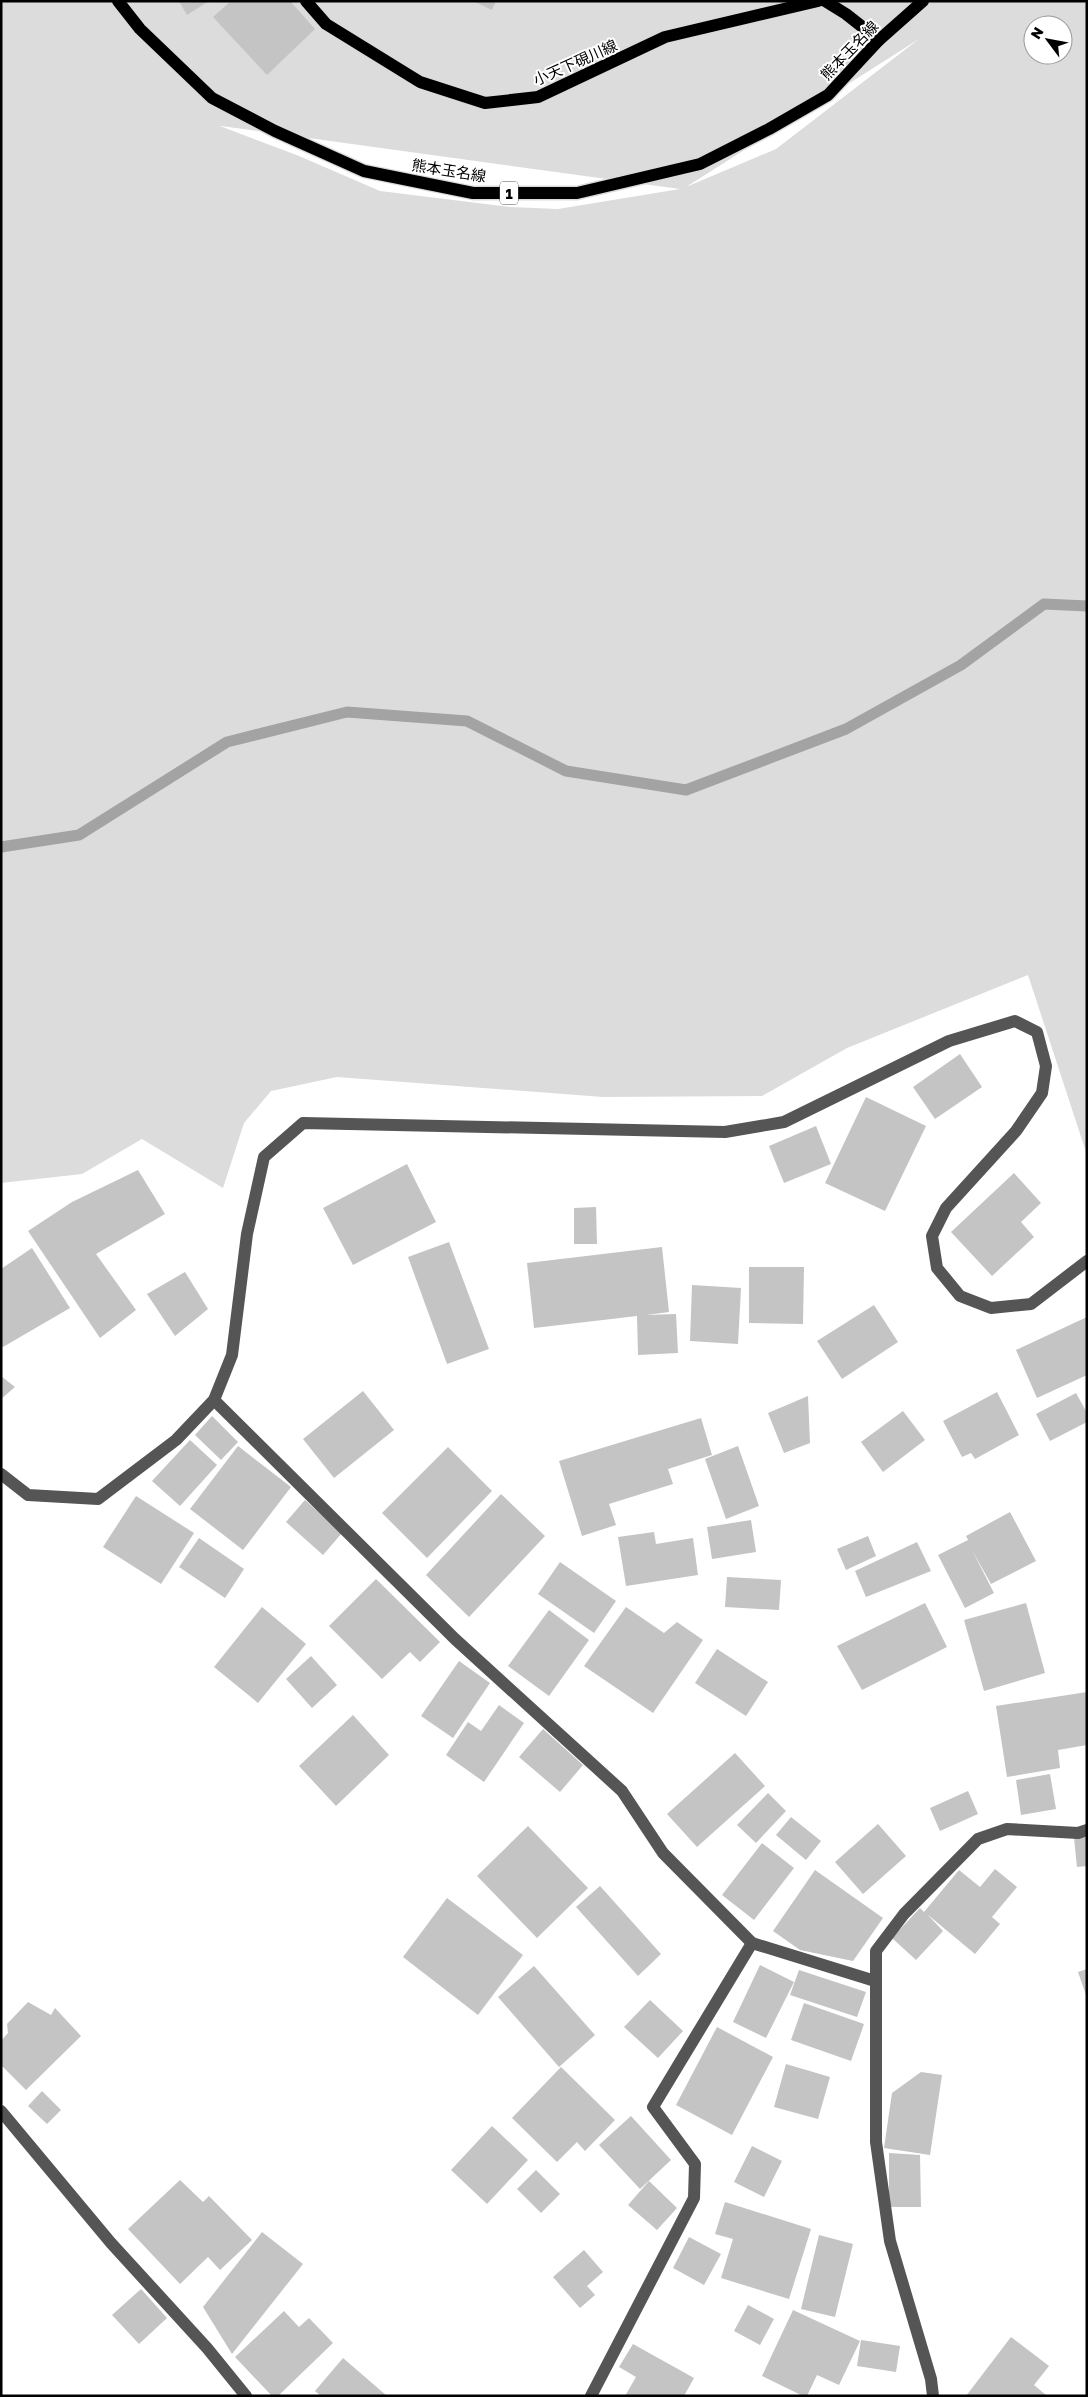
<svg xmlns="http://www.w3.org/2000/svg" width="1088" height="2397" viewBox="0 0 1088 2397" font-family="'Golos Text','Noto Sans JP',sans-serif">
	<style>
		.green { fill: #dcdcdc; fill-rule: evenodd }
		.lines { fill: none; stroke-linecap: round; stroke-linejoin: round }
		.stream { stroke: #a3a3a3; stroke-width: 11 }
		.building { fill: #c4c4c4 }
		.major-casing { stroke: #dbdbdb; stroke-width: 15 }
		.minor { stroke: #555; stroke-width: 12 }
		.major { stroke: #000; stroke-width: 12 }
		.labels { text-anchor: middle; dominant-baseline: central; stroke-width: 4; stroke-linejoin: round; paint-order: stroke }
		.shield { fill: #fff; stroke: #4c4c4c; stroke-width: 1 }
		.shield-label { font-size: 14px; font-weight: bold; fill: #000 }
		.street-label { font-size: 15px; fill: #000; stroke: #fff }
	</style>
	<rect width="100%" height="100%" fill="#fff"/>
	<path class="green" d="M1,1H1087V1155L1028,975L847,1048L762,1096L603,1097L337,1077L271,1091L244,1123L223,1188L142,1139L82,1174L1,1183ZM1033,25H1063V55H1033ZM919,39L776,149L686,187ZM220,126H221L680,189L558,209L511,207L380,191L299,156Z"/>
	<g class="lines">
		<path class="stream" d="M1,847L79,835L227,742L347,712L467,721L566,771L686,790L846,729L961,665L1044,604L1087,606"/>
	</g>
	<g class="building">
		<path d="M179,1H209L187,15Z"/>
		<path d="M231,1H290L315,29L267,75L213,17Z"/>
		<path d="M473,1H496L492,10Z"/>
		<path d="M960,1054L982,1087L935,1119L913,1087Z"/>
		<path d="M866,1097L926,1126L885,1211L825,1183Z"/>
		<path d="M816,1126L831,1164L784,1183L769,1146Z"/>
		<path d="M407,1164L436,1222L353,1265L323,1208Z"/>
		<path d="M138,1170L165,1214L96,1254L136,1310L100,1338L28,1231L72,1202Z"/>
		<path d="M1014,1173L1041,1203L1021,1222L1034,1237L992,1276L951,1232Z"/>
		<path d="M596,1207L597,1244H574V1208Z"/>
		<path d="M449,1242L489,1349L447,1364L408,1257Z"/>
		<path d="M662,1247L669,1312L646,1315L676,1314L678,1353L638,1355L637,1316L534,1328L527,1263Z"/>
		<path d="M32,1248L70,1308L3,1347L1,1344V1269Z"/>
		<path d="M749,1267H804L803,1324L749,1323Z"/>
		<path d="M185,1272L208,1309L175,1336L147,1294Z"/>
		<path d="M692,1285L741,1288L738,1344L690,1341Z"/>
		<path d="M874,1305L898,1342L842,1379L817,1341Z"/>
		<path d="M1087,1317V1375L1037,1398L1016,1350Z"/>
		<path d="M1,1376L15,1387L1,1399Z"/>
		<path d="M363,1391L394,1430L334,1478L303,1439Z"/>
		<path d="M997,1392L1019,1435L975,1459L971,1453L962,1457L943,1421Z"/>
		<path d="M1076,1393L1087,1413V1422L1050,1441L1036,1414Z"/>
		<path d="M808,1396L810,1443L784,1453L768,1413Z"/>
		<path d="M903,1411L925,1440L883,1472L861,1442Z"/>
		<path d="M212,1416L238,1442L221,1460L195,1435Z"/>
		<path d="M701,1418L712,1455L668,1469L673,1484L609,1504L616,1525L582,1536L559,1461Z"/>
		<path d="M190,1440L217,1465L180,1506L152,1481Z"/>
		<path d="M238,1446L291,1487L243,1550L190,1509Z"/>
		<path d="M738,1446L759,1506L726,1519L705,1459Z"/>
		<path d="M448,1447L492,1491L427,1558L382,1513Z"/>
		<path d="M501,1494L545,1536L469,1617L426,1575Z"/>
		<path d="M136,1496L194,1533L161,1584L103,1547Z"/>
		<path d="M305,1500L342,1533L323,1555L286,1522Z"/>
		<path d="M1010,1512L1036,1561L991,1584L972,1550L994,1593L965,1608L938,1555L968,1540L966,1536Z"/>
		<path d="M751,1520L756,1552L712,1559L707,1527Z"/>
		<path d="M654,1532L656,1544L693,1538L698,1575L626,1586L618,1537Z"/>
		<path d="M868,1536L876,1556L846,1570L837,1549Z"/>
		<path d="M199,1538L244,1569L225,1598L179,1567Z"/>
		<path d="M917,1542L931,1571L866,1597L855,1571Z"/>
		<path d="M560,1562L616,1601L594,1633L538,1594Z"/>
		<path d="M727,1577L781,1580L779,1610L725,1607Z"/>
		<path d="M376,1579L440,1642L420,1662L410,1652L382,1679L329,1626Z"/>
		<path d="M925,1603L947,1647L862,1690L837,1646Z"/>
		<path d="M1026,1603L1045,1673L984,1691L964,1620Z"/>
		<path d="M262,1607L306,1644L258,1703L214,1667Z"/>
		<path d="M626,1607L664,1633L677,1622L703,1640L653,1713L584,1666Z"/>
		<path d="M549,1610L589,1640L549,1696L508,1666Z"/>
		<path d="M717,1649L768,1682L746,1716L695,1683Z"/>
		<path d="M311,1656L337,1685L312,1708L286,1679Z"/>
		<path d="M459,1661L490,1683L453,1738L421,1716Z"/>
		<path d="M1087,1692V1745L1058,1750L1060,1768L1007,1777L996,1706Z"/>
		<path d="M499,1705L524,1723L484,1782L446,1755L468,1722L481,1731Z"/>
		<path d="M353,1715L389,1755L336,1806L299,1766Z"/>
		<path d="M543,1729L583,1765L560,1792L519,1757Z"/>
		<path d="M735,1753L765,1786L697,1847L667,1814Z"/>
		<path d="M1050,1774L1056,1809L1021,1815L1016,1780Z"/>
		<path d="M968,1791L978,1814L940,1831L930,1808Z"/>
		<path d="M768,1793L786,1811L756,1843L737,1825Z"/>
		<path d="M791,1817L821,1841L806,1860L776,1835Z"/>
		<path d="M878,1824L906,1856L863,1894L835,1862Z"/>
		<path d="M528,1826L588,1888L537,1938L477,1876Z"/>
		<path d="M1087,1837V1866L1077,1867L1074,1838Z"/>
		<path d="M762,1843L794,1868L754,1920L722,1895Z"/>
		<path d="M995,1869L1017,1887L992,1917L1000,1924L975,1954L927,1914L943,1931L916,1960L892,1938L920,1908L924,1912L959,1870L980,1887Z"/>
		<path d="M815,1870L883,1918L853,1961L800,1950L773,1931Z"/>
		<path d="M600,1886L661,1954L638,1976L576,1907Z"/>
		<path d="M447,1898L523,1955L478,2015L403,1957Z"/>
		<path d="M760,1965L794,1982L766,2038L733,2022Z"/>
		<path d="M534,1966L595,2035L559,2067L498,1997Z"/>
		<path d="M1087,1969V1995H1086L1078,1972Z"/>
		<path d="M799,1970L866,1992L857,2017L790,1995Z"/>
		<path d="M650,2000L683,2031L658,2058L624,2027Z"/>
		<path d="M28,2002L51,2015L55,2008L81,2036L26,2090L1,2065V2041L8,2033L7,2024Z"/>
		<path d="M804,2003L864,2024L851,2061L791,2040Z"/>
		<path d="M717,2027L773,2057L732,2135L676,2105Z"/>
		<path d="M786,2064L830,2077L818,2119L774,2107Z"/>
		<path d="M561,2067L615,2120L585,2151L577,2142L557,2162L512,2118Z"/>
		<path d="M921,2072L942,2075L930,2155L884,2148L892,2093Z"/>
		<path d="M42,2091L61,2110L47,2124L28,2106Z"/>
		<path d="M631,2116L671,2160L640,2189L599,2145Z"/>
		<path d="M492,2126L528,2160L487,2204L451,2170Z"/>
		<path d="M752,2146L782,2161L764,2197L734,2182Z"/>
		<path d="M889,2153L920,2155L921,2207H889Z"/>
		<path d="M536,2170L560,2194L541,2213L517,2189Z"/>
		<path d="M180,2180L203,2202L209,2196L252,2240L220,2270L208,2257L180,2284L128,2229Z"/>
		<path d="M649,2181L677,2208L657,2230L628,2205Z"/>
		<path d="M725,2202L811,2229L789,2299L721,2278L733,2239L715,2234Z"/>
		<path d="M262,2232L303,2264L232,2354L203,2307Z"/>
		<path d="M819,2235L853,2244L835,2317L801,2309Z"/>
		<path d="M689,2237L721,2254L704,2285L673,2268Z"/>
		<path d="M584,2250L603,2272L587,2286L595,2295L580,2308L553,2277Z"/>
		<path d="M141,2289L167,2318L139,2344L112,2315Z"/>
		<path d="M748,2305L774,2319L760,2345L734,2331Z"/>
		<path d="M793,2310L860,2341L839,2385L817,2375L807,2396H803L762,2376Z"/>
		<path d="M284,2311L299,2327L309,2318L333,2343L278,2396H272L235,2357Z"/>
		<path d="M1011,2337L1049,2366L1034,2385L1047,2396H966Z"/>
		<path d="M861,2340L900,2346L896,2372L857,2366Z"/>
		<path d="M633,2344L694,2378L684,2396H625L636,2377L619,2367Z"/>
		<path d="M343,2358L387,2396H321L315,2391Z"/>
	</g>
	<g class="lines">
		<g class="major-casing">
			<g id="major">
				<path d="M118,1L140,29L212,98L275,131L364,171L473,193H577L700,164L769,129L828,95L879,40L923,1"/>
				<path d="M306,1L326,24L420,82L485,103L538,97L665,37L818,1"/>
				<path d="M825,1L846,14L879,40"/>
			</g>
		</g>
		<g class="minor">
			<path d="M214,1400L455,1639L622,1791L663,1853L752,1943L875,1981"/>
			<path d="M1,1474L28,1495L98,1499L176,1440L214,1400L232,1355L247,1234L264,1157L303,1123L725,1132L784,1122L949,1041L1015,1021L1037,1032L1046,1066L1042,1093L1016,1131L946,1208L932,1236L937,1268L960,1296L991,1308L1031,1304L1087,1261"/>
			<path d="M1,2111L111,2243L207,2348L246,2396"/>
			<path d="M591,2396L694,2198L695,2164L653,2107L752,1943"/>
			<path d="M933,2396L931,2379L890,2241L876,2142V1951L904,1914L978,1839L1007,1829L1078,1833L1087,1830"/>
		</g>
		<use href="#major" class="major"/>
	</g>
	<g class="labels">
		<rect class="shield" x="500" y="181.5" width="18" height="23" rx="4"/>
		<g class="shield-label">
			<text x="509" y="193">1</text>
		</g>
		<g class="street-label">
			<text transform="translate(849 50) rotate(-46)">熊本玉名線</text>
			<text transform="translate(575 62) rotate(-24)">小天下硯川線</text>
			<text transform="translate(449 170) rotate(9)">熊本玉名線</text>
		</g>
	</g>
	<rect width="1088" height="2397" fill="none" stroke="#000000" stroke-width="5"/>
	<g transform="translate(1048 40) rotate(302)"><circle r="24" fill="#ffffff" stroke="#999999"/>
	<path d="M0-4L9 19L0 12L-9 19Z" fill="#000000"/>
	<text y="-8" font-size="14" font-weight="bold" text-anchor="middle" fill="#000000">N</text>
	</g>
</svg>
